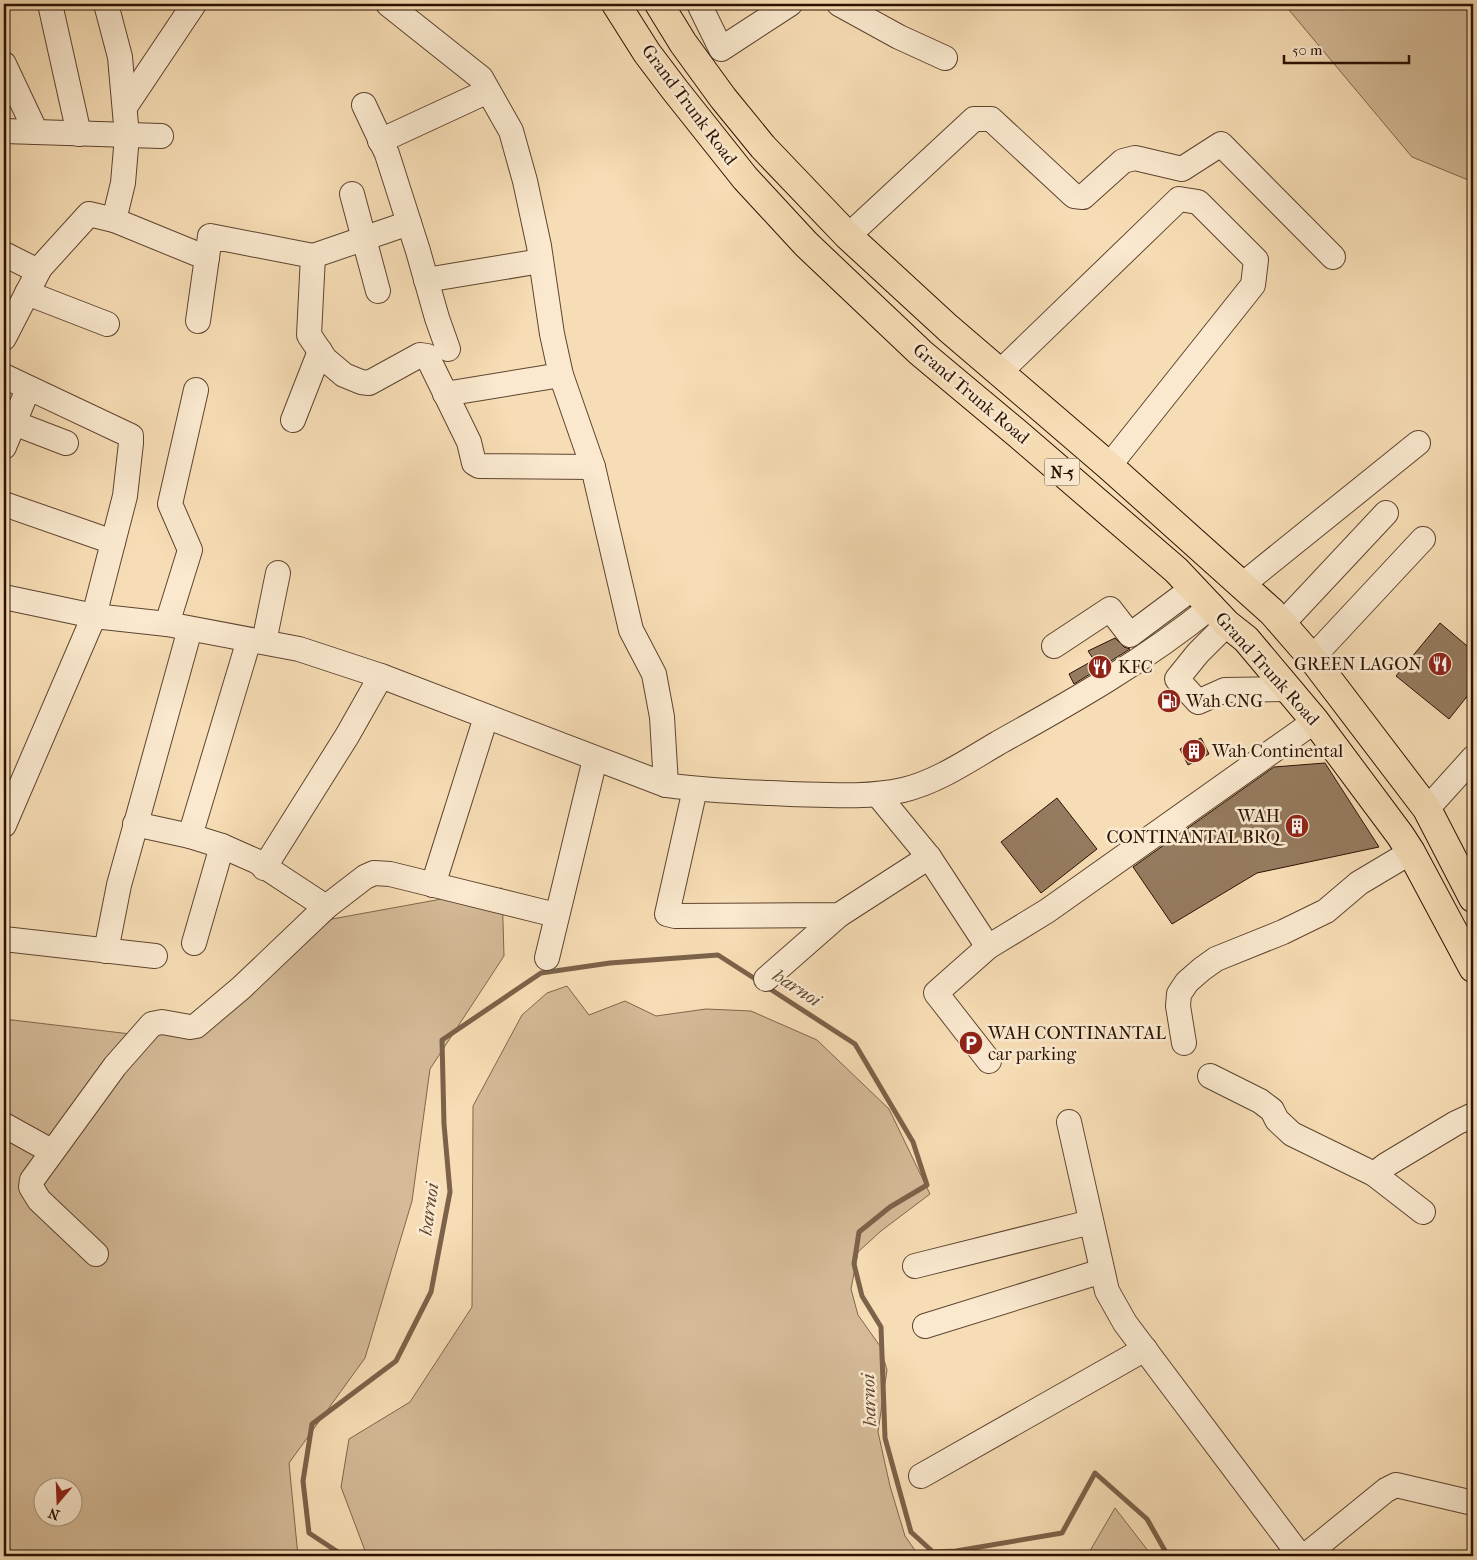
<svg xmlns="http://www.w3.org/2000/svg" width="1477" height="1560" viewBox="0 0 1477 1560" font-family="'IM FELL French Canon',serif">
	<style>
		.green { fill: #d4ba97; stroke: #80664c; fill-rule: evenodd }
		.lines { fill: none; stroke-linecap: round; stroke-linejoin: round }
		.stream { stroke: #7c6249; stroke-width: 5 }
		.building { fill: #957b5f; stroke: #2b1102 }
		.minor-casing { stroke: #5e442f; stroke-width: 26 }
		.highway-casing { stroke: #2b1102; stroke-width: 30 }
		.minor { stroke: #fae9cf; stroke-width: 24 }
		.highway { stroke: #f7ddb5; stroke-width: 28 }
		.labels { text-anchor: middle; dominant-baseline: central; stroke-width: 5; stroke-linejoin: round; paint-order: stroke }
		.shield { fill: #fae9cf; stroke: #695240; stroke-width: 1 }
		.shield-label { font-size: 16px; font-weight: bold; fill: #2b1102 }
		.street-label { font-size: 18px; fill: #2b1102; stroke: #fae9cf }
		.poi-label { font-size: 18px; fill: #2b1102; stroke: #fae9cf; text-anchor: start }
		.water-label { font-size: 19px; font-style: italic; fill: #614731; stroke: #fae9cf }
	</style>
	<rect width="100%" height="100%" fill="#f7ddb5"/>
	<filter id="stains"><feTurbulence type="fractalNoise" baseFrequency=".004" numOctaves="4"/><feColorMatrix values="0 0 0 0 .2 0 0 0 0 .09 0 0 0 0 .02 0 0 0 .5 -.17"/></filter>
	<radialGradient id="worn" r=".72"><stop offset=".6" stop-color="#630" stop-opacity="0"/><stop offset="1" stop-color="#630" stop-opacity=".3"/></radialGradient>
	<g class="green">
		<path d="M1284,4H1473V182L1412,157Z"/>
		<path d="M502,888L504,956L430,1069L412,1201L365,1358L289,1463L298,1556H4V1019L139,1035L228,1006L332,919ZM42,1488H72V1518H42Z"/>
		<path d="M567,986L589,1015L625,1001L656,1016L706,1009L751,1011L817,1040L889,1109L930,1194L881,1231L858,1252L851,1289L858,1315L880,1346L887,1370L878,1432L890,1486L905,1536L919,1556H367L341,1487L349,1439L410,1402L472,1307L473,1106L522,1015L547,993Z"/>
		<path d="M1115,1508L1149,1552L1151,1556H1087Z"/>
	</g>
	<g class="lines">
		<g class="stream">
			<path d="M767,987L855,1044L913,1142L927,1185L890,1207L859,1232L854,1264L862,1296L881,1327L885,1438L911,1532L933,1552L956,1551L1062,1533L1095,1473L1147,1519L1168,1556"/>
			<path d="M344,1556L309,1533L303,1481L312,1424L396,1361L431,1292L450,1192L444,1124L442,1040L541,973L610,963L718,955L760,982"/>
		</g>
	</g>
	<g class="building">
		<path d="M1440,623L1473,651V689L1449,719L1396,676Z"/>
		<path d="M1115,638L1124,647L1130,649L1074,684L1069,674L1094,660L1088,651Z"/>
		<path d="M1201,738L1209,754L1188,765L1180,749Z"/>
		<path d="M1325,763L1379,847L1257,873L1172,924L1133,867L1274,767Z"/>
		<path d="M1057,798L1097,849L1041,893L1001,842Z"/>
	</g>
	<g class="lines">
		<g class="minor-casing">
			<g id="minor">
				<path d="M50,4L79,134"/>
				<path d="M388,4L481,78L511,131L525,181L539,246L552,334L561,375L593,467L631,630L654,674L662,717L666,785"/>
				<path d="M699,4L721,49L790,4"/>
				<path d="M839,4L899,37L945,58"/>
				<path d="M4,64L36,132"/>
				<path d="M364,105L387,154L418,251L437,318L448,349"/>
				<path d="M125,107L194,4"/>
				<path d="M4,131L161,136"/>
				<path d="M380,141L488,91"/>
				<path d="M352,194L378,291"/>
				<path d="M114,220L207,258"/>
				<path d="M848,236L974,119H991L1074,196L1083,197L1123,161L1135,158L1182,169L1221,144L1333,257"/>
				<path d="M4,254L38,271"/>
				<path d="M313,256L409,223"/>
				<path d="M426,280L541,261"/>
				<path d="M27,293L107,324"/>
				<path d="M198,321L210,236L313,256L309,335L325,359L344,375L361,382L369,383L420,355L427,356L469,442L474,463L479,466L593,467"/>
				<path d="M4,338L40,268L89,214L114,220L123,183L127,136L120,57L106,4"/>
				<path d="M1000,372L1179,199L1198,202L1256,260L1253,285L1109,466"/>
				<path d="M4,376L131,436V443L125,496L94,616L4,825"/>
				<path d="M445,394L561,375"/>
				<path d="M293,420L320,351"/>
				<path d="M14,423L66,443"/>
				<path d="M4,447L28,389"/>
				<path d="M4,504L113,542"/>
				<path d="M1242,585L1418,443"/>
				<path d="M4,597L94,616L167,624L299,649L381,676L666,785C707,791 748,792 790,794C828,795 867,798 903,790C937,782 969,760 998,743C1072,702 1146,660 1212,606"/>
				<path d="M167,624L190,550L170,504L196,390"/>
				<path d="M1227,624L1198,653L1177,679L1198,702L1225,690L1288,689"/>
				<path d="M1282,624L1386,513"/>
				<path d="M264,642L278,573"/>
				<path d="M1054,646L1110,609L1130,635L1193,588"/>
				<path d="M1312,658L1423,539"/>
				<path d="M695,789L667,914L675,916L839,915L929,857"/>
				<path d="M878,795L929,857L988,947"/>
				<path d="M1427,809L1473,758"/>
				<path d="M135,824L190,836L222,846L256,861L326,907"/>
				<path d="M190,836L249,640"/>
				<path d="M264,868L347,736L381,676"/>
				<path d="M433,885L486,717"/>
				<path d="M4,939L155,956"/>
				<path d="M194,943L222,846"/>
				<path d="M106,951L119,885L190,629"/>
				<path d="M547,958L595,759"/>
				<path d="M766,979L839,915"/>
				<path d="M1184,1043L1178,1006L1179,994L1187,982L1202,969L1216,959L1283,932L1326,911L1359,883L1411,852"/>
				<path d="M989,1061L936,993L988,947L1047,911L1315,721"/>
				<path d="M1210,1076L1260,1101L1272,1110L1277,1120L1292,1134L1374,1174L1423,1212"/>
				<path d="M1069,1122L1107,1291L1125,1323L1300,1556"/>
				<path d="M4,1125L51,1151"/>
				<path d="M1374,1174L1386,1165L1456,1123L1473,1115"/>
				<path d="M96,1254L39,1200L31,1187L32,1180L115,1066L152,1024L162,1022L190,1027L196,1026L241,988L326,907L365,877L374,873L390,874L556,915"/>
				<path d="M915,1266L1091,1222"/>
				<path d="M925,1326L1102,1271"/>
				<path d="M921,1476L1145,1349"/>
				<path d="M1305,1556L1386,1490L1396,1485L1473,1503"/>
			</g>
		</g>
		<g class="highway-casing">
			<g id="highway">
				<path d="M616,4L647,53L675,90L745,178L806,244L921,353L1018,434L1176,570L1227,624L1246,639L1315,721L1400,835L1411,852L1473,968"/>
				<path d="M659,4L683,43L723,98L763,147L848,236L948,328L1109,466L1272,612L1312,658L1427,809L1473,898"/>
			</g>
		</g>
		<use href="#minor" class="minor"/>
		<use href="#highway" class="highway"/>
	</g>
	<defs>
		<g id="restaurant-disc" transform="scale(1.25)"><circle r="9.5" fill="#8f2418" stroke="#fae9cf"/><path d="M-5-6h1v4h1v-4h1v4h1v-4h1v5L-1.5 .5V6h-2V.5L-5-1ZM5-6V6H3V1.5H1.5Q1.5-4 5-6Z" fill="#fff"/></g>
		<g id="fuel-disc" transform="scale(1.25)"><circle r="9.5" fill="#8f2418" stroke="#fae9cf"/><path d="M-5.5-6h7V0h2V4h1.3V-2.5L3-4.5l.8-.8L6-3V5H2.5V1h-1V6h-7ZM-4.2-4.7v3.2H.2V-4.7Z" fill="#fff"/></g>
		<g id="building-disc" transform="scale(1.25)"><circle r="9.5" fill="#8f2418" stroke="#fae9cf"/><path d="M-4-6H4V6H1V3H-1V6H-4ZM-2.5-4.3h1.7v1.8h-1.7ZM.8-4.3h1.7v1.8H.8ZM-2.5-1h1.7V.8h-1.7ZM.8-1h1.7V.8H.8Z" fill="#fff"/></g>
		<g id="parking-disc" transform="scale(1.25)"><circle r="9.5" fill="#8f2418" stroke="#fae9cf"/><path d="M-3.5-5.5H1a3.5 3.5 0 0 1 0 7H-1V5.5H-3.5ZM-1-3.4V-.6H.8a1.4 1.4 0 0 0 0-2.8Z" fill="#fff"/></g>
	</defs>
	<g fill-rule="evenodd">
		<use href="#restaurant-disc" x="1440" y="664"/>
		<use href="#restaurant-disc" x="1100" y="667"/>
		<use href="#fuel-disc" x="1169" y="701"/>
		<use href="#building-disc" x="1194" y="751"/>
		<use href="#building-disc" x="1297" y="826"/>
		<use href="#parking-disc" x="971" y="1043"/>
	</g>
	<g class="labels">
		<rect class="shield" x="1044.5" y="458.5" width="35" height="27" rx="4"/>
		<g class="shield-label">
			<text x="1062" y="472">N-5</text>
		</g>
		<g class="street-label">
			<text transform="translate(689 105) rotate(53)">Grand Trunk Road</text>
			<text transform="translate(971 394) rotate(40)">Grand Trunk Road</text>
			<text transform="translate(1267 669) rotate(48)">Grand Trunk Road</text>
		</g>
		<g class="poi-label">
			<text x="1422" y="664" text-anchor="end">GREEN LAGON</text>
			<text x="1118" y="667">KFC</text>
			<text x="1186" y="701">Wah CNG</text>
			<text x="1212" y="751">Wah Continental</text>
			<text x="1280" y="816" text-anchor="end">WAH<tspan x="1280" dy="21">CONTINANTAL BRQ</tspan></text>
			<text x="988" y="1033">WAH CONTINANTAL<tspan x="988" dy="21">car parking</tspan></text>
		</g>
		<g class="water-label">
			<text transform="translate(797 988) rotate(33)">harnoi</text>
			<text transform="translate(429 1209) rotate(-82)">harnoi</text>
			<text transform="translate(869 1400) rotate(-92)">harnoi</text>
		</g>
	</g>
	<rect width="1477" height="1560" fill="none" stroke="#f7ddb5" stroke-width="20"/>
	<rect x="5" y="5" width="1467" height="1550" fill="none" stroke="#2b1102" stroke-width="2.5"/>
	<rect x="10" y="10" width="1457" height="1540" fill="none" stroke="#2b1102"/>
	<g transform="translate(58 1502) rotate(199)"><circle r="24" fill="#fae9cf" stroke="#a7937d"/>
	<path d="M0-4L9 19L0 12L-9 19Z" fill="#8f2418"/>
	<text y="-8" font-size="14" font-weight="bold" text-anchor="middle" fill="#2b1102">N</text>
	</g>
	<path d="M1284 55v8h125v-8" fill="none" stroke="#2b1102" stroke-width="2.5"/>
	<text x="1292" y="55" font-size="15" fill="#2b1102" stroke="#fae9cf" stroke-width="4" paint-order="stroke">50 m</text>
	<rect width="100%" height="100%" filter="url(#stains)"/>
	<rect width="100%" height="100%" fill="url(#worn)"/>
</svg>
